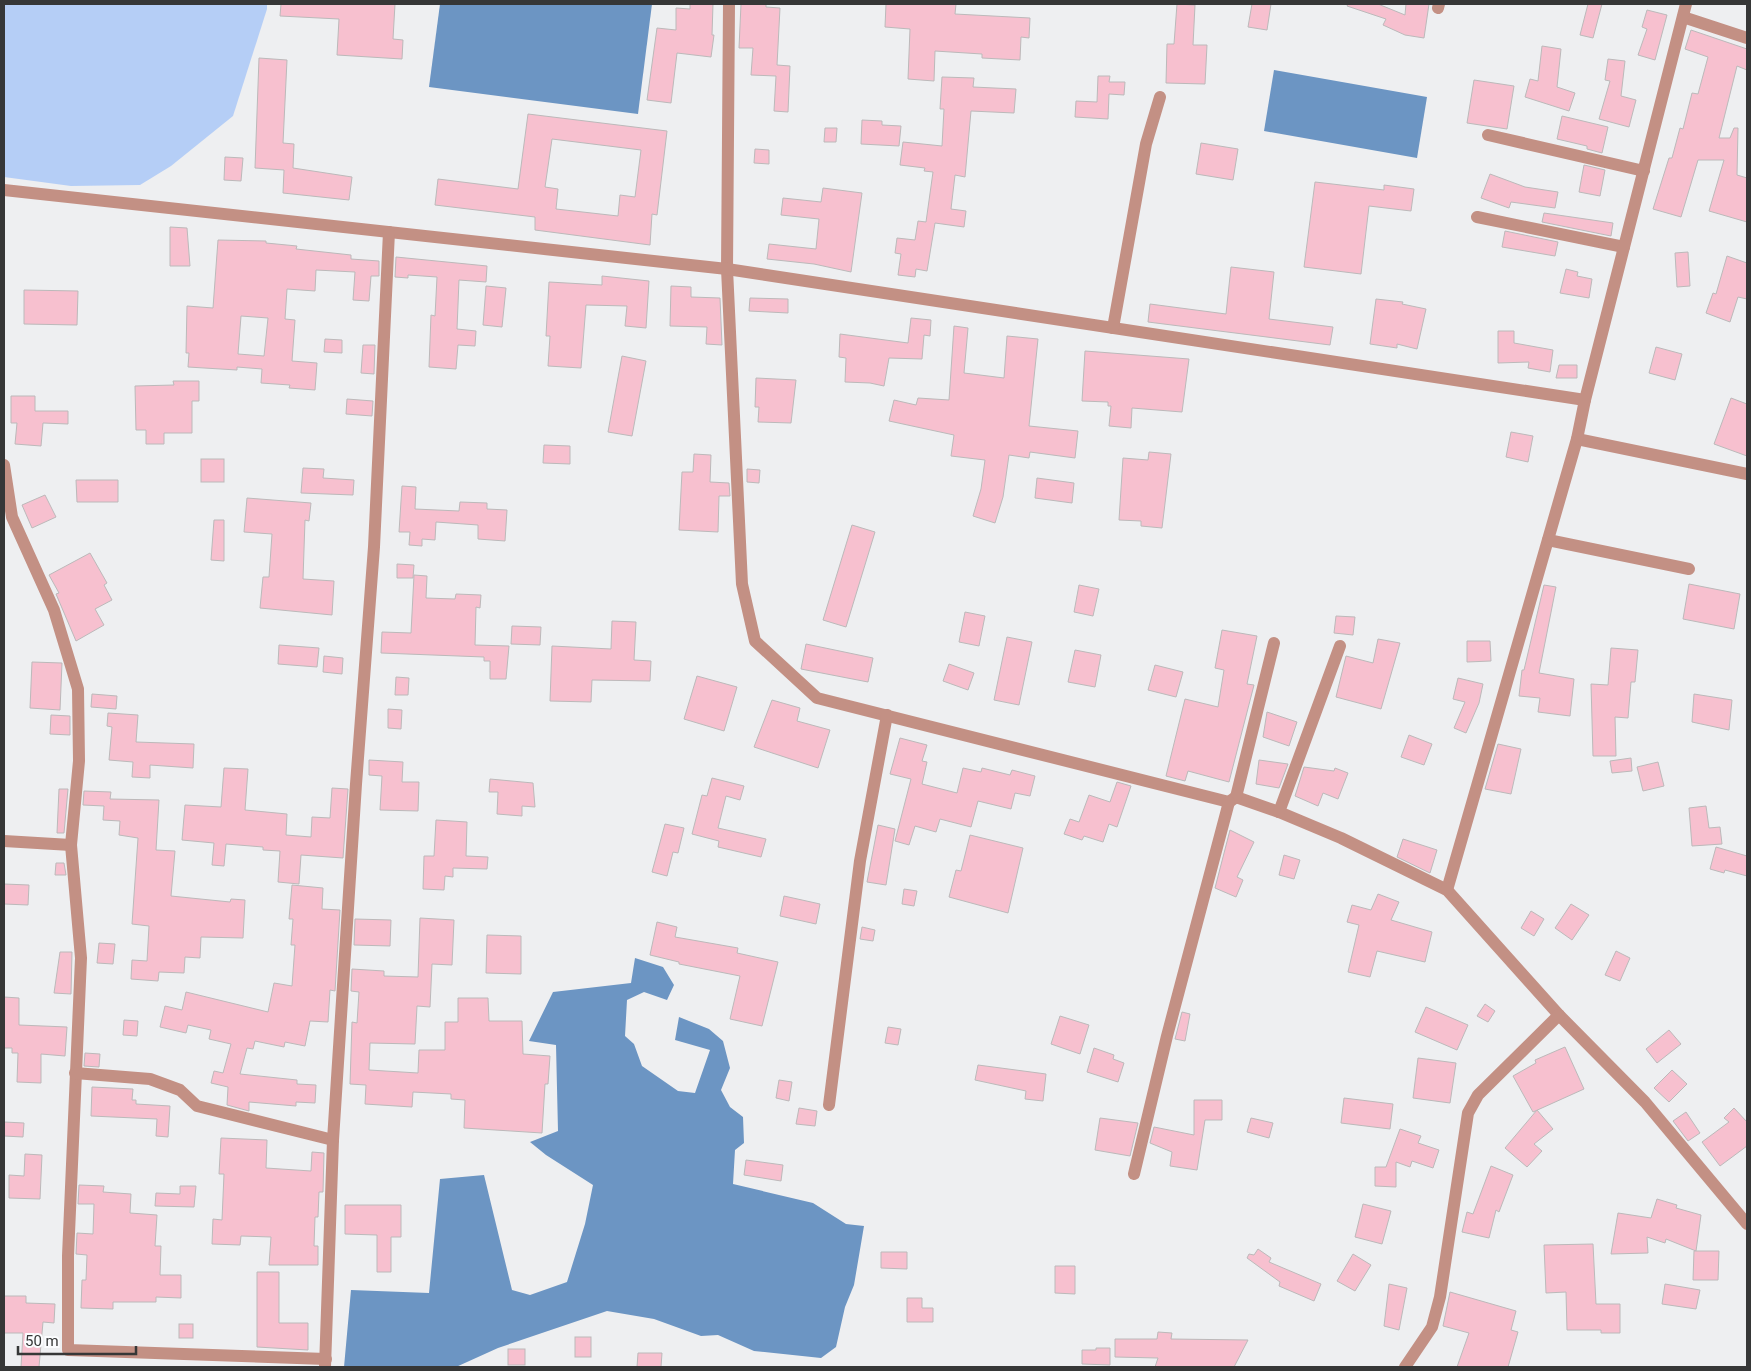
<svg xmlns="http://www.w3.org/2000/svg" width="1751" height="1371" viewBox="0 0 1751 1371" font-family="Roboto,sans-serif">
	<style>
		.green { fill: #b5cef6 }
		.water { fill: #6c95c3 }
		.building { fill: #f7c0cf; stroke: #bcb9ba; fill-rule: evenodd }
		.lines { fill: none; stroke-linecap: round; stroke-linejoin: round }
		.minor { stroke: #c39084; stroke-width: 12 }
	</style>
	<rect width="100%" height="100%" fill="#eeeff1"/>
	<path class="green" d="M4,4H267V9L233,116L171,166L140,185L71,186L4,177Z"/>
	<g class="water">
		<path d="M440,4H652L638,114L429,87Z"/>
		<path d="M1274,70L1427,97L1417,158L1264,131Z"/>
		<path d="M635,958L663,967L674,985L667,1000L644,992L627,1000L625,1036L634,1044L642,1066L678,1091L695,1093L710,1050L675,1040L679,1017L709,1029L723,1041L730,1068L721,1090L730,1107L743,1117L744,1143L735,1150L733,1184L813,1203L846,1224L864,1226L854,1285L845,1307L836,1347L821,1358L754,1351L718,1335L701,1336L654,1319L607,1311L498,1348L456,1367H344L351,1290L429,1293L440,1179L484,1175L512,1290L530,1295L567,1282L585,1224L593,1185L546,1155L530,1142L558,1131L556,1045L529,1041L553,992L631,983Z"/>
	</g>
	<g class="building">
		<path d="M281,4H395L393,39L403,40L402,59L337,55L339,19L280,16Z"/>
		<path d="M690,4H713L712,35H714L711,57L677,53L671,103L647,100L657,28L676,30V8L690,9Z"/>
		<path d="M741,4H766V7L780,8L777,65L790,66L788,112L774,111L776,76L751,75L753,48H739Z"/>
		<path d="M886,4H956L955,14L1030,18L1029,38L1021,37L1020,60L982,58V54L935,51L934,81L908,79L910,29L885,27Z"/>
		<path d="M1177,4L1195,5L1193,45H1207L1205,84L1166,83L1167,44H1174Z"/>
		<path d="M1252,4H1271L1267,30L1248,27Z"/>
		<path d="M1348,4H1378L1405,15L1406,4H1429L1424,38L1405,35L1383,25L1386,19L1347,6Z"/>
		<path d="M1588,4H1602L1593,38L1580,35Z"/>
		<path d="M1647,10L1667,15L1655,60L1638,55L1647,29L1642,27Z"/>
		<path d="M1691,30L1747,49V70L1737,66L1719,138H1730L1734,128H1738L1737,175L1747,178V222L1709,211L1724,160H1698L1681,217L1653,209L1669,158H1672L1680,128L1683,129L1692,93L1698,94L1708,57L1685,49Z"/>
		<path d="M1542,46L1561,49L1557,87L1575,93L1569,111L1525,97L1530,79L1538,81Z"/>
		<path d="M259,58L287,60L283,143L294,144L293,168L352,177L349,200L283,193L284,170L255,168Z"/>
		<path d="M1608,59L1625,61L1621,96L1636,100L1629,127L1599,119L1610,81L1605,80Z"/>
		<path d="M1098,76H1110L1109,82H1125L1124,95L1109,94L1108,119L1075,117L1076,101L1097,102Z"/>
		<path d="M942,77L974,78L973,87L1016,89L1014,113L971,111L965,177L955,175L951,209L966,211L964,227L935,223L927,271L916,269L915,277L898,275L901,254L895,253L897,238L915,240L918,221L926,222L933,172L924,171L925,168L900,165L903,142L942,146L944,109H940Z"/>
		<path d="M1474,80L1514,86L1507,129L1467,123Z"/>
		<path d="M528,114L667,131L657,215L652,214L650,245L535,230V217L435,205L438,179L518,189ZM552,139L641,150L635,197L620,195L618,216L556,209L558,189L545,187Z"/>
		<path d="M1562,116L1608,127L1602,153L1587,149V146L1557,139Z"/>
		<path d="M862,120L882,121V125L901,126L899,146L861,144Z"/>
		<path d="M825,128H837L836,142H824Z"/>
		<path d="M1201,143L1238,149L1233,180L1196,174Z"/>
		<path d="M755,149L769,150V164L754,163Z"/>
		<path d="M225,157L243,158L241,181L224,180Z"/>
		<path d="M1584,165L1605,170L1600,196L1579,192Z"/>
		<path d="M1490,174L1525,187L1558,192L1555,208L1511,202L1509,208L1481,198Z"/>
		<path d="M1315,182L1384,190V185L1414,189L1411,211L1369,206L1361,274L1304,267Z"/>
		<path d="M823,188L862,193L851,272L814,264L767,259L769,244L816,249L819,219L781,215L783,198L821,202Z"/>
		<path d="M1544,213L1613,223L1611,236L1542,222Z"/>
		<path d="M170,227L187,228L190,266H170Z"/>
		<path d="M1505,231L1558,242L1555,256L1502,247Z"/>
		<path d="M218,240L266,241V243L297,246L296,249L351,255V259L379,261V276H371L369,301L353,300L355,272L316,270L315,291L287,289L285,319L295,320L292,361L317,363L315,390L289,388L290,385L261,383L262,369L237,367V370L188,367L189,353H186L187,306L213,308ZM241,316L268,318L264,356L238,354Z"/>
		<path d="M1688,252L1690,286L1677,287L1675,253Z"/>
		<path d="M1727,256L1747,263V299L1738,297L1730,322L1706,313L1713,293L1716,294Z"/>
		<path d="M396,257L487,266L486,282L459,280L457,329L476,331L475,346L458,345L456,369L429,367L431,315L435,316L437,277L408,275V278L395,277Z"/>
		<path d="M1231,267L1274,272L1269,319L1333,327L1330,345L1148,322L1150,304L1226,314Z"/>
		<path d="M1566,269L1578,272L1577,276L1592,279L1589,298L1560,293Z"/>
		<path d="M602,276L649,281L646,328L625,326L627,306L586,305L581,368L548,366L550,336H546L549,282L602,285Z"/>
		<path d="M486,286L506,288L502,327L483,325Z"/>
		<path d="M671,286L691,287V297L720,298L722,345L706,344L707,327L670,326Z"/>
		<path d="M24,290L78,291L77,325L24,324Z"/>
		<path d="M750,298L788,299V313L749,311Z"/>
		<path d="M1376,299L1403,302L1402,304L1426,309L1417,349L1397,344V348L1370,344Z"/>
		<path d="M911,318L931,320L930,336L924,335L922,359L889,358L884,386L870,383L845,382L846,358L839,357L840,334L908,343Z"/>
		<path d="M954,326L968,328L964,373L1004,378L1007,336L1038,339L1029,426L1078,431L1075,458L1030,452L1029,458L1009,455L1003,497L995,523L973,516L981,489L985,460L951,456L954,435L889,421L894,400L916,405L918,398L949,400Z"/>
		<path d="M1498,331H1514V343L1553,350L1550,372L1528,368L1529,362L1498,363Z"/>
		<path d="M325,339L342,340V353L324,352Z"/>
		<path d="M363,345H375L374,374L361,373Z"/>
		<path d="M1656,347L1682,354L1675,380L1649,373Z"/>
		<path d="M1085,351L1189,359L1182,412L1132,408L1131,428L1109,426L1111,406H1108V402L1082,401Z"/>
		<path d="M622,356L646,361L632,436L608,432Z"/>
		<path d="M1559,365H1577V378H1556Z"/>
		<path d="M756,378L796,380L791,423L758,422L759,407H755Z"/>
		<path d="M173,381H199V401H192V433H164V444H146V430H136L135,386L174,385Z"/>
		<path d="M11,396H35V411H68V424L43,423L41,446L15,444L17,423H11Z"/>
		<path d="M1731,398L1747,404V456L1714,444Z"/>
		<path d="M347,399L373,401L372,416L346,414Z"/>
		<path d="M1511,432L1533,436L1528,462L1506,457Z"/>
		<path d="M544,445L570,446V464L543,463Z"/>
		<path d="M1149,452L1171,454L1162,528L1141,526V521L1119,520L1123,458L1148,460Z"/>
		<path d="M694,454L711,455L710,482L729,483L730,496H719L718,532L679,530L682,472H693Z"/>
		<rect x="201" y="459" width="23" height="23"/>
		<path d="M303,468L324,469L323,478L354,480L353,495L301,493Z"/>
		<path d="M747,469L760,470L759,483L747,482Z"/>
		<path d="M1037,478L1074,483L1072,503L1035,498Z"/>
		<path d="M76,480H118V502H77Z"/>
		<path d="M402,486L416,487L415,509L459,511L460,502L487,503V509L507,510L505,541L478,539V525L436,522L435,540L422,539V546L409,545L410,532H399Z"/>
		<path d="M45,495L56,517L32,528L22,505Z"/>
		<path d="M247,498L311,503L309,521L305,520L303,579L334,581L332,615L260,608L263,577H269L272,534L244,532Z"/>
		<path d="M214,520H224V561L211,560Z"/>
		<path d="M852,525L875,532L846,627L823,620Z"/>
		<path d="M90,553L107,583L104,585L112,600L95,609L104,625L76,641L56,594L59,593L49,575Z"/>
		<path d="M397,564L414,565L413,578H397Z"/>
		<path d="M414,575L427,576L426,598L455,599L456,594L481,595L480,608L476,607L475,645L509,646L506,679H490V661H484V657L381,653L382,632L411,633Z"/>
		<path d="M1689,584L1740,594L1734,629L1683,619Z"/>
		<path d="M1079,585L1099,589L1093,616L1074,612Z"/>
		<path d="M1544,585L1556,587L1539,673L1574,679L1570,716L1538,712L1540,698L1519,696L1522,670H1524Z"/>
		<path d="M965,612L985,616L979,646L959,642Z"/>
		<path d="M1336,616L1355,617L1353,635L1334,633Z"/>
		<path d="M612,621L636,622L634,660L651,661L650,681L592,680L591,702L550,701L552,646L611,649Z"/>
		<path d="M512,626L541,627L540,645L511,644Z"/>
		<path d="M1222,630L1257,636L1247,684L1254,685L1229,782L1188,771L1185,781L1166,776L1185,699L1218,707L1224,670L1215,668Z"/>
		<path d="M1007,637L1032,642L1019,705L994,700Z"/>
		<path d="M1378,639L1400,643L1381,709L1336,697L1346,656L1373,663Z"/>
		<path d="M1467,641H1490L1491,661L1467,662Z"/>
		<path d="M806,644L873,658L868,682L801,669Z"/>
		<path d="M279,645L319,648L317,667L278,664Z"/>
		<path d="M1611,648L1638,650L1635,682H1631L1628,718L1615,717L1616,756H1593L1591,684L1608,685Z"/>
		<path d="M1075,650L1101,655L1095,687L1068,682Z"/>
		<path d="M324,656L343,658L342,674L323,672Z"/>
		<path d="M32,662L62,663L60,710L30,708Z"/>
		<path d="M949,664L974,673L968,690L943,681Z"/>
		<path d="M1155,665L1183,672L1176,697L1148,690Z"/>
		<path d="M697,676L737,687L724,731L684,719Z"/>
		<path d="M396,677L409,678L408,695H395Z"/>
		<path d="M1458,678L1483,684L1479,703L1466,733L1454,728L1465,702L1453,699Z"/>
		<path d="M92,694L117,696L116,709L91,707Z"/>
		<path d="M1694,694L1732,700L1729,730L1692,722Z"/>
		<path d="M772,700L800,708L797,721L830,730L818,768L754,747Z"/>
		<path d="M388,709L402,710L401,729L388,728Z"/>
		<path d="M1267,712L1297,722L1289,746L1263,737Z"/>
		<path d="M108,713L138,715L136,742L194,744L193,768L150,765V778L132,777L133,762L109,760L112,727L107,726Z"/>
		<path d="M51,715L70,716V735L50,734Z"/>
		<path d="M1409,735L1432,744L1424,765L1401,757Z"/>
		<path d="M900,738L927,745L922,761L927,762L922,784L957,793L963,768L981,772L982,768L1010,775L1012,770L1035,776L1030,796L1015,793L1011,809L978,801L971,827L940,819L936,832L915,826L909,845L895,841L911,779L890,774Z"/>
		<path d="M1498,744L1521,749L1511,794L1485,789Z"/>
		<path d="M1631,758L1632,771L1612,773L1610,761Z"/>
		<path d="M369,760L403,762L402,782H419L418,811L380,810L382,776L369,775Z"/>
		<path d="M1259,760L1288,764L1279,788L1256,784Z"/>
		<path d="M1658,762L1664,786L1643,791L1637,767Z"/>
		<path d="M1304,767L1334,771L1335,768L1348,773L1338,799L1323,793L1318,806L1295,796Z"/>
		<path d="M224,768L248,769L245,810L287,814L286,835L311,837L312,817L330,818L332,788L348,789L343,858L301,855L299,884L278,882L280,851L263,850V847L226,844L224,866L212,865L214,843L182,840L185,805L221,807Z"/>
		<path d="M712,778L744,786L740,800L726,796L718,828L766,839L761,857L718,847L719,841L692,834L702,795L707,796Z"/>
		<path d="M490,779L533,783L535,807L522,806V816L497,814L498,792H489Z"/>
		<path d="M1117,782L1131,786L1117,827L1109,824L1103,842L1084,836L1082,840L1064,834L1070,819L1079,822L1089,795L1110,802Z"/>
		<path d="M59,789H68L64,833H57Z"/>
		<path d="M84,791L111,792L110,799L159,800L156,850L175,851L171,896L230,902L231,899L245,900L243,938L201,937L200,958L185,957L184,973L159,972L158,981L131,979L132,960L147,961L149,926L132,924L138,838L119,835L120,821L103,820L104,806L83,805Z"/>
		<path d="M1706,806L1709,828L1720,827L1722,844L1692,846L1689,808Z"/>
		<path d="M436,820L467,822L466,856L488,857L487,869L453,868V877L445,876L444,890L423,889L424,856H434Z"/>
		<path d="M665,824L684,828L678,853L673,852L667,876L652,872Z"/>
		<path d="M878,825L895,829L886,885L867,882Z"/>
		<path d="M1230,830L1254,842L1237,877L1243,880L1236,897L1215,888Z"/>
		<path d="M970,835L1023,848L1008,913L949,897L956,870L961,871Z"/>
		<path d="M1403,839L1437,850L1430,873L1397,857Z"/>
		<path d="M1716,847L1747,856V876L1725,870L1724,873L1710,869Z"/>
		<path d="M1284,855L1300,860L1294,879L1279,875Z"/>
		<path d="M56,863H64L66,875H55Z"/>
		<path d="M4,884L29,885L28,905L4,904Z"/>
		<path d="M292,885L323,888L322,909L340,910L335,991L330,990L328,1022L310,1021L305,1046L285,1042L284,1047L255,1041L253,1049L247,1048L240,1074L297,1080V1084L316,1085L315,1103L296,1102V1106L249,1102V1111L227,1105L228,1087L211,1083L214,1071L223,1073L231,1044L209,1039L211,1030L188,1025L186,1033L160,1027L165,1006L182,1010L186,992L268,1012L274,983L292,986L295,945H291L293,919H289Z"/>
		<path d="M904,889L917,891L914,906L902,904Z"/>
		<path d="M1378,894L1399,902L1391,920L1432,932L1425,962L1377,951L1370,977L1348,972L1359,925L1347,922L1352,905L1371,910Z"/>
		<path d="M784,896L820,904L816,924L780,916Z"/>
		<path d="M1571,904L1589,915L1572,940L1555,928Z"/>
		<path d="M1531,911L1544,919L1534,936L1521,928Z"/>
		<path d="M420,918L454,920L452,965L432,964L430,1007L417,1006L415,1044L370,1043L369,1070L418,1073L419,1050H445V1022H458V998H488L489,1021H522L523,1054L550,1056L548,1084H545L542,1133L464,1128L465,1100L451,1099V1094L413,1092L412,1107L365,1104L366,1085L350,1084L352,1022L357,1023L359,992L351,991L352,969L384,971V976L418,977Z"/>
		<path d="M355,919L391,920L390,946L354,945Z"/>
		<path d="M657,922L677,927L675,937L738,948L737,953L778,962L762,1026L730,1019L740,976L679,964V962L650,955Z"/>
		<path d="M862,927L875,930L873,941L860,939Z"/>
		<path d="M487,935L521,936V974L486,973Z"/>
		<path d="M99,943L115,944L113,964L97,963Z"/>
		<path d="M1616,951L1630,958L1620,981L1605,975Z"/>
		<path d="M60,952H72L71,994L54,993Z"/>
		<path d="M4,997L19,998V1025L67,1027L65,1056L41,1054V1083L17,1082L18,1053H12V1048H4Z"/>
		<path d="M1485,1004L1495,1011L1488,1022L1477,1016Z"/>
		<path d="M1426,1007L1468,1025L1457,1050L1415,1032Z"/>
		<path d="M1182,1012L1190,1014L1185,1041L1175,1039Z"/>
		<path d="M1060,1016L1089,1025L1080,1054L1051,1044Z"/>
		<path d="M124,1020L138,1021L137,1036L123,1035Z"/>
		<path d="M888,1027L901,1029L898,1045L885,1043Z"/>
		<path d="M1669,1030L1681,1044L1657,1063L1646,1049Z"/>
		<path d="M1565,1047L1584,1089L1533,1112L1513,1076L1536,1063L1535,1060Z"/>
		<path d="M1094,1048L1114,1055L1113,1059L1124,1063L1118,1082L1087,1072Z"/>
		<path d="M85,1053L100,1054L99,1067L84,1066Z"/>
		<path d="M1418,1058L1456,1063L1450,1103L1413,1098Z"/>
		<path d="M978,1065L1046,1074L1043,1101L1025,1099L1026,1091L975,1080Z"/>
		<path d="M1672,1070L1687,1084L1669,1102L1654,1088Z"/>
		<path d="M779,1080L792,1082L789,1101L776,1098Z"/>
		<path d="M92,1087L133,1089L132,1100H136V1104L170,1106L168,1137L156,1136L157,1119L91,1116Z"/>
		<path d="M1344,1098L1393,1104L1390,1129L1341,1123Z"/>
		<path d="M1194,1100H1222V1120H1205L1197,1170L1170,1166L1172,1152L1150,1143L1154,1127L1194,1135Z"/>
		<path d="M799,1108L817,1111L815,1126L796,1124Z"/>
		<path d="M1734,1108L1747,1122V1146L1720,1166L1702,1142L1729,1122L1724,1118Z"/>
		<path d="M1537,1110L1553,1129L1534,1144L1542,1151L1527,1167L1505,1148Z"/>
		<path d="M1686,1112L1700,1133L1688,1141L1673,1121Z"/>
		<path d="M1100,1118L1138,1123L1130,1156L1095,1150Z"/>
		<path d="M1251,1118L1273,1123L1269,1138L1247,1132Z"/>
		<path d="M4,1122L24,1123L23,1137L4,1136Z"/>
		<path d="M1400,1129L1421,1136L1418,1143L1439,1150L1433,1168L1412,1161L1410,1167L1396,1162V1187L1375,1186V1167H1386Z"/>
		<path d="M221,1138L267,1140L266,1168L311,1171L312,1152L324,1153L323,1192H319L318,1217H315L314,1246H318V1265H269L271,1237L241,1236L240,1245L212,1244L213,1219L222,1220L224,1174H219Z"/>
		<path d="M25,1154L42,1155L40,1199L9,1198V1175L24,1176Z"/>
		<path d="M746,1160L783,1165L781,1181L744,1175Z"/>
		<path d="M1491,1166L1513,1175L1499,1212L1496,1210L1489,1238L1462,1232L1467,1212L1473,1214Z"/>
		<path d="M79,1185L104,1186L103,1192L131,1194L130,1213L157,1215L155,1246H161L160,1275H181V1298L156,1297V1302H113V1309L81,1308L82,1280H86L87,1255L76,1254L77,1233L93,1234L94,1204H78Z"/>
		<path d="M180,1186H196L194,1207L155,1206L156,1193L180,1194Z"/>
		<path d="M1657,1199L1677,1205L1676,1208L1701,1215L1696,1251L1666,1239L1665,1243L1647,1237L1648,1253L1611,1254L1618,1213L1651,1218Z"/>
		<path d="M1363,1204L1391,1211L1382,1244L1355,1237Z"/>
		<path d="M345,1205H401V1237H391V1272H377V1235L345,1234Z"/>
		<path d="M1593,1244L1596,1304H1620V1333H1601V1330H1567L1566,1292L1546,1293L1544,1245Z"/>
		<path d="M1258,1249L1271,1258L1269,1262L1321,1284L1314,1301L1279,1286L1280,1282L1247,1258L1249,1254L1254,1255Z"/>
		<path d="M1694,1251H1719L1718,1280H1693Z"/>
		<path d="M881,1252H907V1269L881,1268Z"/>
		<path d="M1353,1254L1371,1265L1355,1291L1337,1281Z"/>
		<path d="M1055,1266H1075V1294L1055,1293Z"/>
		<path d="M257,1272H279V1323H308V1350L257,1347Z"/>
		<path d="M1389,1284L1407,1288L1399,1330L1384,1326Z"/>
		<path d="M1665,1284L1700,1290L1696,1309L1662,1304Z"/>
		<path d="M1450,1292L1516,1311L1511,1330L1518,1332L1508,1367H1457L1469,1333L1443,1326Z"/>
		<path d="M4,1296H26V1303L55,1304L54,1323L43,1322L39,1367H21L23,1333H4Z"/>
		<path d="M907,1298H922V1308H933V1322H907Z"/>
		<rect x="179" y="1324" width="14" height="14"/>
		<path d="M1158,1332L1172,1333L1171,1339L1248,1340L1234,1367H1155L1158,1358L1115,1357V1339H1157Z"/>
		<rect x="575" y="1337" width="16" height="20"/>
		<path d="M1096,1348H1110V1365L1082,1364V1350H1096Z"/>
		<rect x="508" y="1349" width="17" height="16"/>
		<path d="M638,1353H662L661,1367H637Z"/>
	</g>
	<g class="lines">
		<g class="minor">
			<path d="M729,4L727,269L742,584L755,641L817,698L1229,802L1236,797L1279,812L1341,838L1447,890L1559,1015L1645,1102L1747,1224"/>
			<path d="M1438,8L1439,4"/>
			<path d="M1683,17L1747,38"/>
			<path d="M1488,135L1644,171"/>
			<path d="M4,190L727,269L1585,400"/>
			<path d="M1477,217L1624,247"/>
			<path d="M1113,328L1146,144L1160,97"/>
			<path d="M1577,439L1747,474"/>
			<path d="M4,465L12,517L54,610L78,689L79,761L71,845L81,958L68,1256V1350L326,1359"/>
			<path d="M1548,540L1689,569"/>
			<path d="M1236,797L1274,643"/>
			<path d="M1279,812L1340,646"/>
			<path d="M4,841L71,845"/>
			<path d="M1447,890L1577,439L1585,400L1686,4"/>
			<path d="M75,1073L150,1079L180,1090L197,1106L333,1140"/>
			<path d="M829,1105L860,861L887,715"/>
			<path d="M1134,1174L1167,1036L1229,802"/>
			<path d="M325,1367L333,1140L356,784L374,547L389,232"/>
			<path d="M1405,1367L1432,1327L1440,1297L1468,1113L1478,1095L1559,1015"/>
		</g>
	</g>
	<rect width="1751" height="1371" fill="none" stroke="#363737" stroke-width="10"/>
	<path d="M18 1346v8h118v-8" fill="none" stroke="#363737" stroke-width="2.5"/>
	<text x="25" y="1346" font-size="15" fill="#363737" stroke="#fbfcfe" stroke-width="4" paint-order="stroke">50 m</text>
</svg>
